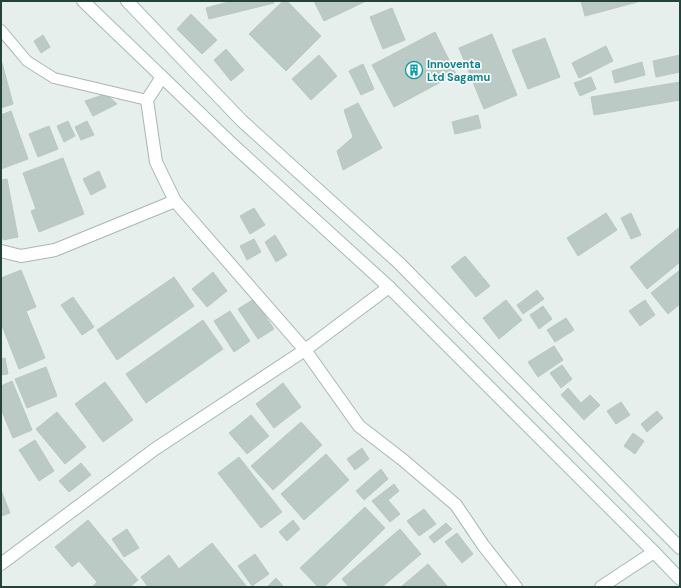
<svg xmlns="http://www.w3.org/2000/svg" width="681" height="588" viewBox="0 0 681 588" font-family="'DM Sans',sans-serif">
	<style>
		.building { fill: #bbcac4; stroke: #b8c9c2 }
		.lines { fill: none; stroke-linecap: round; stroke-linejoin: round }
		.lane-casing { stroke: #a8b8b2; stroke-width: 12 }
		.street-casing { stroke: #a8b8b2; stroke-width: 14 }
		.secondary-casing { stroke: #a4bbb3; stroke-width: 14 }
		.lane { stroke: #fff; stroke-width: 10 }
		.street { stroke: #fff; stroke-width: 12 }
		.secondary { stroke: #fff; stroke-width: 12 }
		.labels { text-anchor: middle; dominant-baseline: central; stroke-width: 3.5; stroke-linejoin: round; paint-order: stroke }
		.culture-label { font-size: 11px; font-weight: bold; fill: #0d838f; stroke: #f7fbf9; text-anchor: start }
	</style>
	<rect width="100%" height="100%" fill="#e6efeb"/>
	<g class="building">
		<path d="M232,1H273L274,3L209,19L206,8Z"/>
		<path d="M283,1H287L321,36L286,71L249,34Z"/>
		<path d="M314,1H366L324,21Z"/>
		<path d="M581,1H641L585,16Z"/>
		<path d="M392,8L405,40L383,49L370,17Z"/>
		<path d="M191,14L217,40L202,54L177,29Z"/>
		<path d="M435,32L456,74L394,107L372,65Z"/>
		<path d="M492,34L517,95L484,109L459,48Z"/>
		<path d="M43,35L50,47L41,53L34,41Z"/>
		<path d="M545,38L560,77L528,89L512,50Z"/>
		<path d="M606,46L613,61L579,78L572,63Z"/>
		<path d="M226,49L244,70L231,81L214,60Z"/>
		<path d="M319,55L337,76L311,100L292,79Z"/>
		<path d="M680,55V72L656,77L653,61Z"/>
		<path d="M642,62L645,75L615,83L612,71Z"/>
		<path d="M2,63L13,104L1,108V64Z"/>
		<path d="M363,64L374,89L361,95L349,71Z"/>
		<path d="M591,77L596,89L580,96L574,83Z"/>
		<path d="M680,82V100L594,115L591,97Z"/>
		<path d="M106,94L117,104L93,116L85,101Z"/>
		<path d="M358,103L382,148L343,170L337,151L353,137L344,110Z"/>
		<path d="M11,111L28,159L1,169V115Z"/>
		<path d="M478,115L481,128L455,134L452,122Z"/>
		<path d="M68,121L75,136L64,142L57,126Z"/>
		<path d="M87,121L94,135L81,140L75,127Z"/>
		<path d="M49,126L58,149L38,157L29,134Z"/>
		<path d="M63,158L84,214L39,232L31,211L36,209L23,173Z"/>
		<path d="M99,171L106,187L91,195L83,179Z"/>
		<path d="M7,179L18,237L3,240L1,227V180Z"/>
		<path d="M254,208L265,225L250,234L240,216Z"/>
		<path d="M606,213L617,230L578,256L567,238Z"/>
		<path d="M631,213L641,235L631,239L621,218Z"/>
		<path d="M680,227V262L647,289L630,267Z"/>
		<path d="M275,235L287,255L276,262L265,242Z"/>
		<path d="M254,239L261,252L247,260L240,246Z"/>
		<path d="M465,256L490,286L476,297L451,267Z"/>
		<path d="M21,270L36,307L26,311L45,358L19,369L1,323V278Z"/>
		<path d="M680,270V304L668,314L651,293Z"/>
		<path d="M213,272L227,291L207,307L192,289Z"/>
		<path d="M174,277L194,306L117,360L97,330Z"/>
		<path d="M537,290L544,299L523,314L517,305Z"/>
		<path d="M73,297L94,327L82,335L61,305Z"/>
		<path d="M254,299L274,329L258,339L238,309Z"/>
		<path d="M506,300L522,320L499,339L483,318Z"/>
		<path d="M645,300L655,315L640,326L629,311Z"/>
		<path d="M543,306L552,319L539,329L530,315Z"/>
		<path d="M230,311L250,341L234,352L214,321Z"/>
		<path d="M566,318L574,330L555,342L547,330Z"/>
		<path d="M203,320L223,349L146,403L126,374Z"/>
		<path d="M554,346L563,360L538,377L528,362Z"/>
		<path d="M5,358L8,374L1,375V359Z"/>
		<path d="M562,365L572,379L561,388L550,373Z"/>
		<path d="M46,367L57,396L27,408L15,379Z"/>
		<path d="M12,381L32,430L13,438L1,409V386Z"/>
		<path d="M105,382L133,420L103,442L75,404Z"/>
		<path d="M283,383L301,407L274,428L256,404Z"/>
		<path d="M568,388L581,403L590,395L600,405L584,420L561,395Z"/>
		<path d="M621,402L630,415L616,424L607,411Z"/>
		<path d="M657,411L663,418L647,432L641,424Z"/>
		<path d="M57,412L86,447L65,464L36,429Z"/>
		<path d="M251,415L269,436L247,454L229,433Z"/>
		<path d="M301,422L322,445L273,490L251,466Z"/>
		<path d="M633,433L644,441L635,454L624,446Z"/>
		<path d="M35,440L54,471L39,481L19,450Z"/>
		<path d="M362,448L369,459L355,470L347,459Z"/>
		<path d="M326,454L349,480L304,520L281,494Z"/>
		<path d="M239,457L282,512L261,528L218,473Z"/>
		<path d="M81,463L91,475L69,492L59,481Z"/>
		<path d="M381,469L388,479L364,500L356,491Z"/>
		<path d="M394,484L399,491L388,500L400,514L390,522L372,501Z"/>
		<path d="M1,490L10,513L1,516Z"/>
		<path d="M365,507L385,528L324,587H318L300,568Z"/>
		<path d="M424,509L436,524L419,536L407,521Z"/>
		<path d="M88,520L138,580L130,587H92L97,582L79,561L72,567L55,547Z"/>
		<path d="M293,520L300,529L287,541L279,532Z"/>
		<path d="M446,523L452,529L434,543L429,537Z"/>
		<path d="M127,529L139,548L124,557L112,539Z"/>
		<path d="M400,529L421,554L382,587H349L342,579Z"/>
		<path d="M457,533L473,554L462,563L445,542Z"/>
		<path d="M212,543L247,587H148L141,577L169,555L179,569Z"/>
		<path d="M255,554L269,574L252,586L238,566Z"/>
		<path d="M428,564L448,587H401Z"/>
		<path d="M276,578L284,587H267Z"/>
	</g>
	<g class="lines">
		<g class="lane-casing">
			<path id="lane" d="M1,30L27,61L54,78L147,100"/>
		</g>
		<g class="street-casing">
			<g id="street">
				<path d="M162,77L147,100L156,162L175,201L305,350L359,426L403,460L456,505L483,545L516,587"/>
				<path d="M1,251L21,256L55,250L175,201"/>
				<path d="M1,564L155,449L305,350L389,287"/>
				<path d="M601,587L654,552"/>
			</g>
		</g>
		<g class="secondary-casing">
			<g id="secondary">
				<path d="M83,1L233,145L389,287L654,552L680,579"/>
				<path d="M127,1L242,121L399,263L680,548"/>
			</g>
		</g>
		<use href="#lane" class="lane"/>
		<use href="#street" class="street"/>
		<use href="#secondary" class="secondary"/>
	</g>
	<defs>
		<g id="building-ring" transform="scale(0.9)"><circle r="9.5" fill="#f7fbf9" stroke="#0f9aa8" stroke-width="1.5"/><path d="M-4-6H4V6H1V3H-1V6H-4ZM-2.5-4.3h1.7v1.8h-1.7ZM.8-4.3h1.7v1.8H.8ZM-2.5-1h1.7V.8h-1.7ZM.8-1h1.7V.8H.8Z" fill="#0f9aa8"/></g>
	</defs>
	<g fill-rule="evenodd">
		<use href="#building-ring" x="414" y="70"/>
	</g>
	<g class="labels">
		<g class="culture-label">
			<text x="427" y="64">Innoventa<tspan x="427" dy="13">Ltd Sagamu</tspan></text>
		</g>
	</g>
	<rect width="681" height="588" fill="none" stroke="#24423a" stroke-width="4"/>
</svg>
